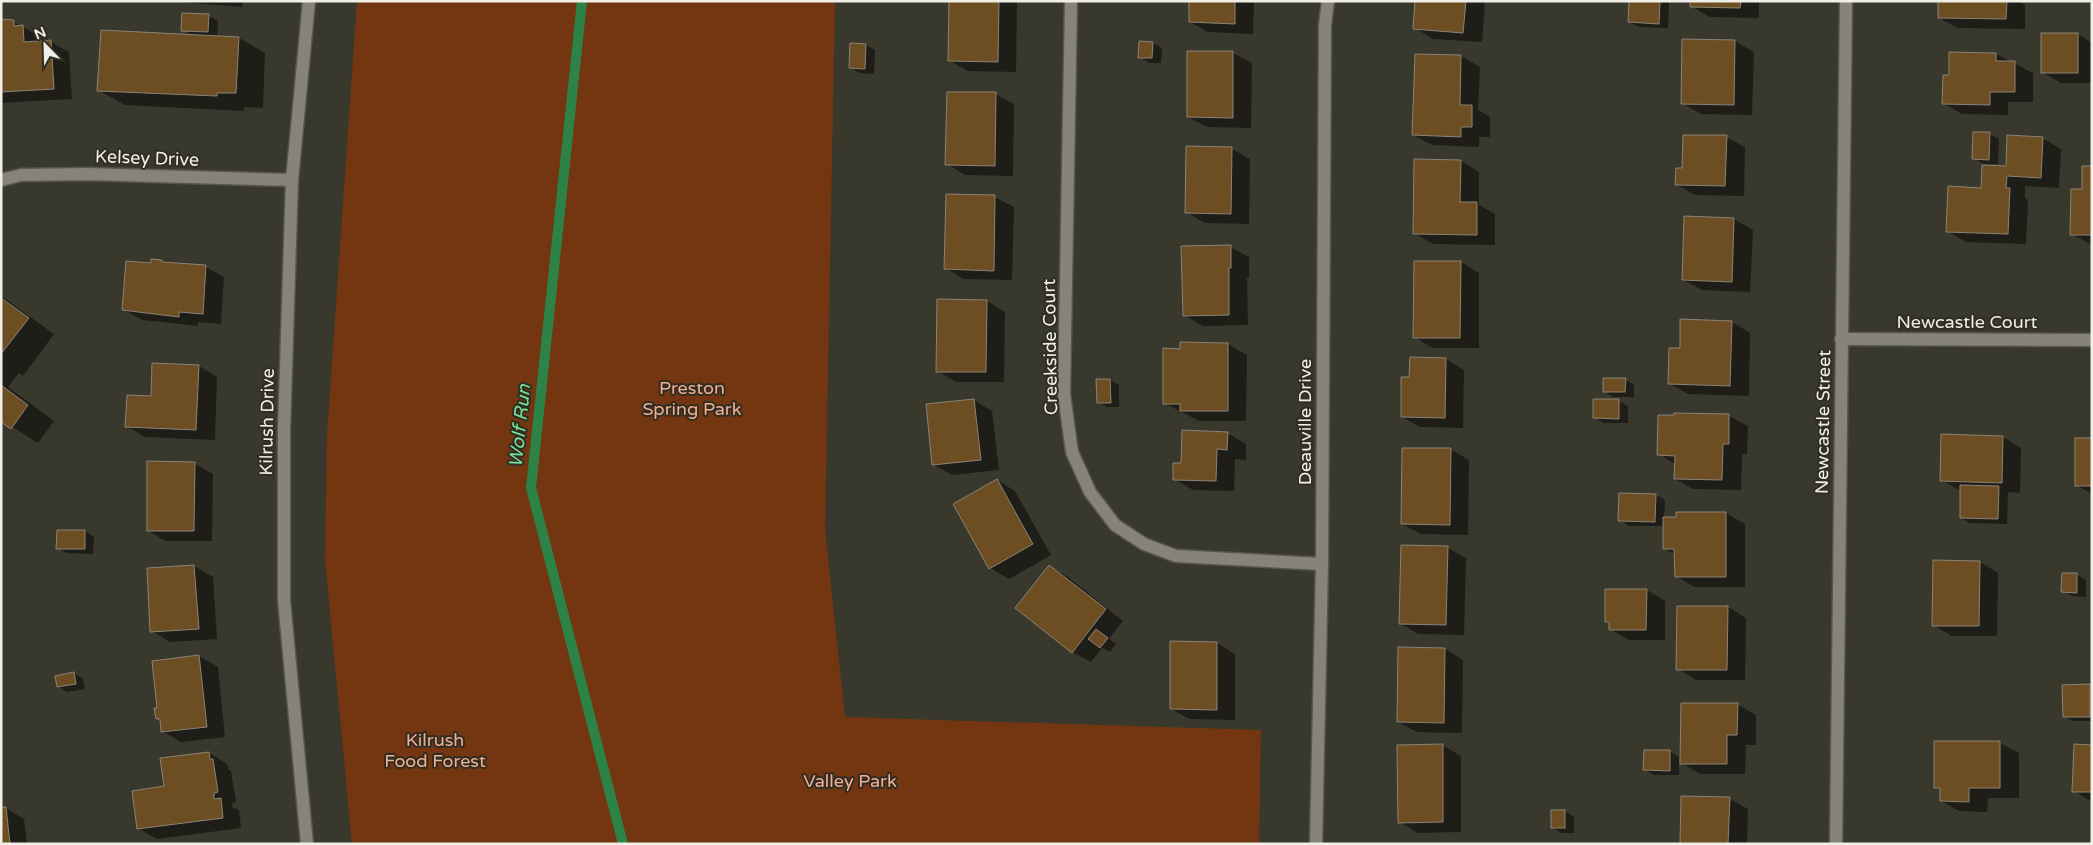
<svg xmlns="http://www.w3.org/2000/svg" width="2093" height="845" viewBox="0 0 2093 845" font-family="'Varela Round',sans-serif">
	<style>
		.green { fill: #733611 }
		.shadow { fill: #0007 }
		.lines { fill: none; stroke-linecap: round; stroke-linejoin: round }
		.stream { stroke: #2d8247; stroke-width: 10 }
		.building { fill: #6d4d22; stroke: #8b8379 }
		.street-casing { stroke: #57554c; stroke-width: 15 }
		.street { stroke: #868478; stroke-width: 12 }
		.labels { text-anchor: middle; dominant-baseline: central; stroke-width: 4; stroke-linejoin: round; paint-order: stroke }
		.street-label { font-size: 18px; fill: #efeee7; stroke: #2f2d24 }
		.park-label { font-size: 18px; fill: #f3af8e; stroke: #2f2d24 }
		.water-label { font-size: 19px; font-style: italic; fill: #77e392; stroke: #2f2d24 }
	</style>
	<rect width="100%" height="100%" fill="#39382d"/>
	<path class="green" d="M357,1H835L825,530L845,717L1261,730L1259,844H352L325,559L327,435Z"/>
	<g class="shadow">
		<path d="M168,1H243L242,7Z"/>
		<path d="M951,1H1017L1016,72L968,71L950,61Z"/>
		<path d="M1191,1H1254L1253,34L1208,32L1190,22Z"/>
		<path d="M1417,1H1485L1482,42L1433,39L1415,28Z"/>
		<path d="M1630,1H1669L1668,28L1639,27L1629,22Z"/>
		<path d="M1692,1H1759V18L1710,17L1692,7Z"/>
		<path d="M1939,1H2018L2025,5V29L1958,28L1939,18Z"/>
		<path d="M209,16L218,21L217,37L239,38L265,53L263,108L244,107V111L125,105L98,90L192,36L183,30Z"/>
		<path d="M1,21L14,22L41,37L42,42H51L69,52L72,99L1,103Z"/>
		<path d="M2078,34L2092,43V83H2061L2042,72Z"/>
		<path d="M1684,40L1735,41L1754,52L1752,115L1701,114L1682,103Z"/>
		<path d="M1153,43L1162,48L1161,63H1149L1140,57Z"/>
		<path d="M851,44L866,45L875,50L874,74L860,73L851,68Z"/>
		<path d="M1188,52L1233,53L1252,63L1251,128L1207,127L1188,117Z"/>
		<path d="M1996,54L2033,73V102H2008V115L1962,114L1944,104L1950,76Z"/>
		<path d="M1416,55L1461,56L1480,67L1478,110L1490,117V137H1479V147L1432,145L1413,135Z"/>
		<path d="M995,94L1014,104L1013,176L965,175L947,164Z"/>
		<path d="M1989,134L1999,139L1998,164H1983L1974,158Z"/>
		<path d="M1726,137L1745,147L1744,196L1695,195L1676,184L1683,169Z"/>
		<path d="M2042,138L2061,149L2059,188L2025,186V198L2028,200L2026,244L1966,242L1947,231L2007,167Z"/>
		<path d="M1232,149L1250,159L1249,224L1205,223L1186,212Z"/>
		<path d="M1461,161L1479,172V205L1495,214V245L1433,244L1414,233Z"/>
		<path d="M2092,167V245L2072,234Z"/>
		<path d="M947,196L995,197L1014,207L1012,280L964,279L945,268Z"/>
		<path d="M1686,218L1734,219L1753,230L1750,292L1702,290L1683,280Z"/>
		<path d="M1230,247L1249,257V278H1247L1248,325L1203,326L1184,315Z"/>
		<path d="M162,261L167,264L206,267L224,277L221,324L198,322V326L142,320L123,309L152,264Z"/>
		<path d="M1461,262L1479,273V348H1433L1414,337Z"/>
		<path d="M1,296L54,334L23,376L19,373L8,387L54,421L38,443L1,420Z"/>
		<path d="M987,301L1005,312L1004,382H956L938,371Z"/>
		<path d="M1732,322L1750,333L1749,396L1688,394L1670,384L1681,350Z"/>
		<path d="M1181,344H1228L1247,355L1246,421H1199L1164,403L1182,350Z"/>
		<path d="M1446,359L1464,370L1463,428L1420,427L1402,417L1410,379Z"/>
		<path d="M199,366L217,377L215,440L145,437L127,426L152,397Z"/>
		<path d="M1625,379L1634,385V397H1613L1604,391Z"/>
		<path d="M1109,380L1119,385V407H1107L1098,402Z"/>
		<path d="M974,400L992,411L999,470L952,475L933,464Z"/>
		<path d="M1594,401H1619L1628,406V423H1603L1594,417Z"/>
		<path d="M1675,414L1729,416L1748,426L1747,454H1742L1741,490L1693,489L1675,479V464L1659,454Z"/>
		<path d="M1227,433L1246,444V460L1235,459L1234,491L1193,490L1174,479L1182,464Z"/>
		<path d="M2003,437L2021,448L2020,493L2008,492L2007,524L1970,523L1961,518V491L1941,480Z"/>
		<path d="M2092,439V494L2076,485Z"/>
		<path d="M1450,449L1469,460L1468,535L1421,534L1402,524Z"/>
		<path d="M194,463L213,474L212,541H166L148,531Z"/>
		<path d="M997,480L1015,491L1051,555L1009,579L990,568Z"/>
		<path d="M1656,495L1665,500L1664,518H1677V513H1726L1745,524V587H1694L1676,576V555L1664,548V526H1629L1620,520Z"/>
		<path d="M85,531L94,537L93,554L67,553L57,548Z"/>
		<path d="M1448,548L1466,558L1464,635L1418,634L1400,623Z"/>
		<path d="M1980,562L1998,573L1997,636H1952L1933,625Z"/>
		<path d="M194,566L213,577L217,639L170,642L152,631L148,569Z"/>
		<path d="M1049,566L1068,577L1123,621L1109,639L1116,644L1110,652L1102,648L1091,662L1072,652Z"/>
		<path d="M2077,575L2086,580V597L2072,596L2063,591Z"/>
		<path d="M1647,590L1665,601V640H1629L1610,629V623L1606,621Z"/>
		<path d="M1728,607L1746,618L1745,680H1696L1678,669Z"/>
		<path d="M1217,643L1235,654V720L1190,719L1171,709Z"/>
		<path d="M1445,649L1463,660L1462,733L1417,732L1398,722Z"/>
		<path d="M199,656L218,667L225,737L181,742L162,731L161,721L157,718L159,709Z"/>
		<path d="M74,673L83,679L85,689L67,692L58,686Z"/>
		<path d="M2090,686L2092,687V721H2073L2064,716Z"/>
		<path d="M1737,704L1756,715V745H1746L1745,774H1700L1682,763Z"/>
		<path d="M1935,742L2000,743L2019,753V798H1988L1987,812L1959,811L1941,801V790L1935,787Z"/>
		<path d="M1442,745L1461,756V832L1418,833L1399,822Z"/>
		<path d="M2092,746V802L2074,791Z"/>
		<path d="M1670,752L1679,757V775H1654L1644,769Z"/>
		<path d="M209,753L227,764L228,769L231,771L236,802L232,803V807L239,810L241,828L157,839L139,829L165,787Z"/>
		<path d="M1730,799L1748,809L1747,844H1681Z"/>
		<path d="M6,808L24,819L27,844H1Z"/>
		<path d="M1565,811L1574,817V833H1561L1552,827Z"/>
	</g>
	<g class="lines">
		<path class="stream" d="M582,1L531,488L623,844"/>
	</g>
	<g class="building">
		<path d="M949,1H999L998,62L948,61Z"/>
		<path d="M1189,1H1235V24L1189,22Z"/>
		<path d="M1415,1H1466L1463,33L1413,29Z"/>
		<path d="M1629,1H1660L1659,24L1628,22Z"/>
		<path d="M1690,1H1741L1740,8L1690,7Z"/>
		<path d="M1938,1H2007L2006,19L1938,18Z"/>
		<path d="M182,13L209,14L208,32L181,31Z"/>
		<path d="M1,19L14,20V26L23,25L24,42L51,40L54,89L1,92Z"/>
		<path d="M101,30L239,37L236,93H217V96L97,91Z"/>
		<rect x="2041" y="33" width="37" height="40"/>
		<path d="M1682,39L1735,40L1734,105L1681,104Z"/>
		<path d="M1139,41L1153,42L1152,58H1138Z"/>
		<path d="M850,43L866,44L865,69L849,68Z"/>
		<path d="M1187,51H1233V118L1187,117Z"/>
		<path d="M1949,52L1996,53V61H2015V92H1990V105L1942,104L1943,75H1949Z"/>
		<path d="M1415,54L1461,55L1460,105H1472V127H1461V137L1412,135Z"/>
		<path d="M947,92H996L995,166L945,165Z"/>
		<path d="M1973,132H1990L1989,160L1972,159Z"/>
		<path d="M1683,135H1727L1725,186L1675,185L1676,168H1682Z"/>
		<path d="M2007,135L2043,137L2041,178L2007,176L2006,188H2010L2008,234L1946,232L1948,186L1981,188L1982,165L2006,166Z"/>
		<path d="M1186,146L1232,147L1231,214L1185,213Z"/>
		<path d="M1414,159L1461,160L1460,202H1477V235L1413,234Z"/>
		<path d="M2082,166H2092V235H2070L2071,189H2082Z"/>
		<path d="M946,194L995,195L994,271L944,269Z"/>
		<path d="M1684,216L1734,218L1732,282L1682,280Z"/>
		<path d="M1231,245V268H1229V315L1183,316L1181,246Z"/>
		<path d="M151,259L162,260V262L206,265L203,314L179,312V317L122,310L126,261L151,263Z"/>
		<path d="M1414,261H1461L1460,338H1413Z"/>
		<path d="M1,298L29,318L1,354Z"/>
		<path d="M937,299L987,300L986,372H936Z"/>
		<path d="M1680,319L1732,321L1730,386L1668,384L1669,348H1680Z"/>
		<path d="M1180,342L1228,343V411H1180V404H1163V348L1180,349Z"/>
		<path d="M1410,357L1446,358L1445,418L1401,417V377H1409Z"/>
		<path d="M152,363L199,365L196,430L125,427L127,395L151,396Z"/>
		<path d="M1603,378H1626L1625,392H1603Z"/>
		<path d="M1096,379H1110L1111,403H1097Z"/>
		<path d="M1,385L28,405L11,429L1,422Z"/>
		<path d="M974,399L981,460L932,465L926,404Z"/>
		<path d="M1593,399H1619V419L1593,418Z"/>
		<path d="M1674,413L1729,414V444H1723L1722,480L1674,479L1675,456L1657,455L1658,415H1674Z"/>
		<path d="M1182,430L1228,432L1227,450L1217,449L1216,481L1173,480V463H1181Z"/>
		<path d="M1941,434L2003,436L2002,483L1940,481Z"/>
		<rect x="2075" y="438" width="17" height="48"/>
		<path d="M1402,448H1451L1450,525L1401,524Z"/>
		<path d="M147,461L195,462L194,531H147Z"/>
		<path d="M997,479L1033,544L989,569L953,504Z"/>
		<path d="M1960,485L1999,486L1998,519L1960,518Z"/>
		<path d="M1619,493L1656,494L1655,522L1618,521Z"/>
		<path d="M1676,512H1726V577H1675L1674,549H1663V517H1676Z"/>
		<path d="M57,530H85V549H56Z"/>
		<path d="M1401,545L1448,546L1446,625L1399,624Z"/>
		<path d="M1933,560L1980,561L1979,626H1932Z"/>
		<path d="M194,565L199,629L150,632L147,568Z"/>
		<path d="M1049,565L1106,609L1072,653L1015,608Z"/>
		<path d="M2062,573H2077V593L2061,592Z"/>
		<path d="M1605,589H1647L1646,630H1609V622H1605Z"/>
		<path d="M1677,606H1728L1727,670H1676Z"/>
		<path d="M1096,629L1108,638L1100,648L1088,639Z"/>
		<path d="M1170,641L1217,642V710L1170,709Z"/>
		<path d="M1398,647L1445,648L1444,723L1397,722Z"/>
		<path d="M199,655L207,727L161,732L160,719H156L154,708H157L152,661Z"/>
		<path d="M74,672L76,684L57,687L55,676Z"/>
		<path d="M2090,684V717H2063L2062,685Z"/>
		<path d="M1681,703H1738L1737,735H1727V764H1680Z"/>
		<path d="M1934,741H2000V788H1969V802L1940,801V788H1934Z"/>
		<path d="M1443,744V822L1398,823L1397,745Z"/>
		<path d="M2074,744L2092,745V792H2072Z"/>
		<path d="M1644,750H1670V771L1643,770Z"/>
		<path d="M209,752L210,759H213L218,792L214,793V799L221,798L223,818L137,829L132,791L164,786L160,758Z"/>
		<path d="M1681,796L1730,797L1728,844H1680Z"/>
		<path d="M1,807H6L10,844H1Z"/>
		<rect x="1551" y="810" width="14" height="18"/>
	</g>
	<g class="lines">
		<g class="street-casing">
			<g id="street">
				<path d="M1071,1L1064,394L1072,452L1090,492L1115,525L1144,544L1176,556L1322,564"/>
				<path d="M1,180L21,175L87,174L292,180"/>
				<path d="M1841,339L2092,340"/>
				<path d="M307,844L284,600V430L292,180L309,1"/>
				<path d="M1316,844L1322,564L1325,25L1328,1"/>
				<path d="M1836,844L1846,1"/>
			</g>
		</g>
		<use href="#street" class="street"/>
	</g>
	<g class="labels">
		<g class="street-label">
			<text transform="translate(147 158) rotate(2)">Kelsey Drive</text>
			<text x="1967" y="322">Newcastle Court</text>
			<text transform="translate(1050 347) rotate(-91)">Creekside Court</text>
			<text transform="translate(267 422) rotate(-89)">Kilrush Drive</text>
			<text transform="translate(1305 422) rotate(-90)">Deauville Drive</text>
			<text transform="translate(1823 422) rotate(-89)">Newcastle Street</text>
		</g>
		<g class="park-label">
			<text x="692" y="388">Preston<tspan x="692" dy="21">Spring Park</tspan></text>
			<text x="435" y="740">Kilrush<tspan x="435" dy="21">Food Forest</tspan></text>
			<text x="850" y="781">Valley Park</text>
		</g>
		<g class="water-label">
			<text transform="translate(520 426) rotate(-84)">Wolf Run</text>
		</g>
	</g>
	<rect width="2093" height="845" fill="none" stroke="#efeee7" stroke-width="5"/>
	<g transform="translate(45 45) rotate(337)" stroke="#2f2d24" stroke-width="4" paint-order="stroke">
	<path d="M0-4L9 19L0 12L-9 19Z" fill="#efeee7"/>
	<text y="-8" font-size="14" font-weight="bold" text-anchor="middle" fill="#efeee7">N</text>
	</g>
</svg>
